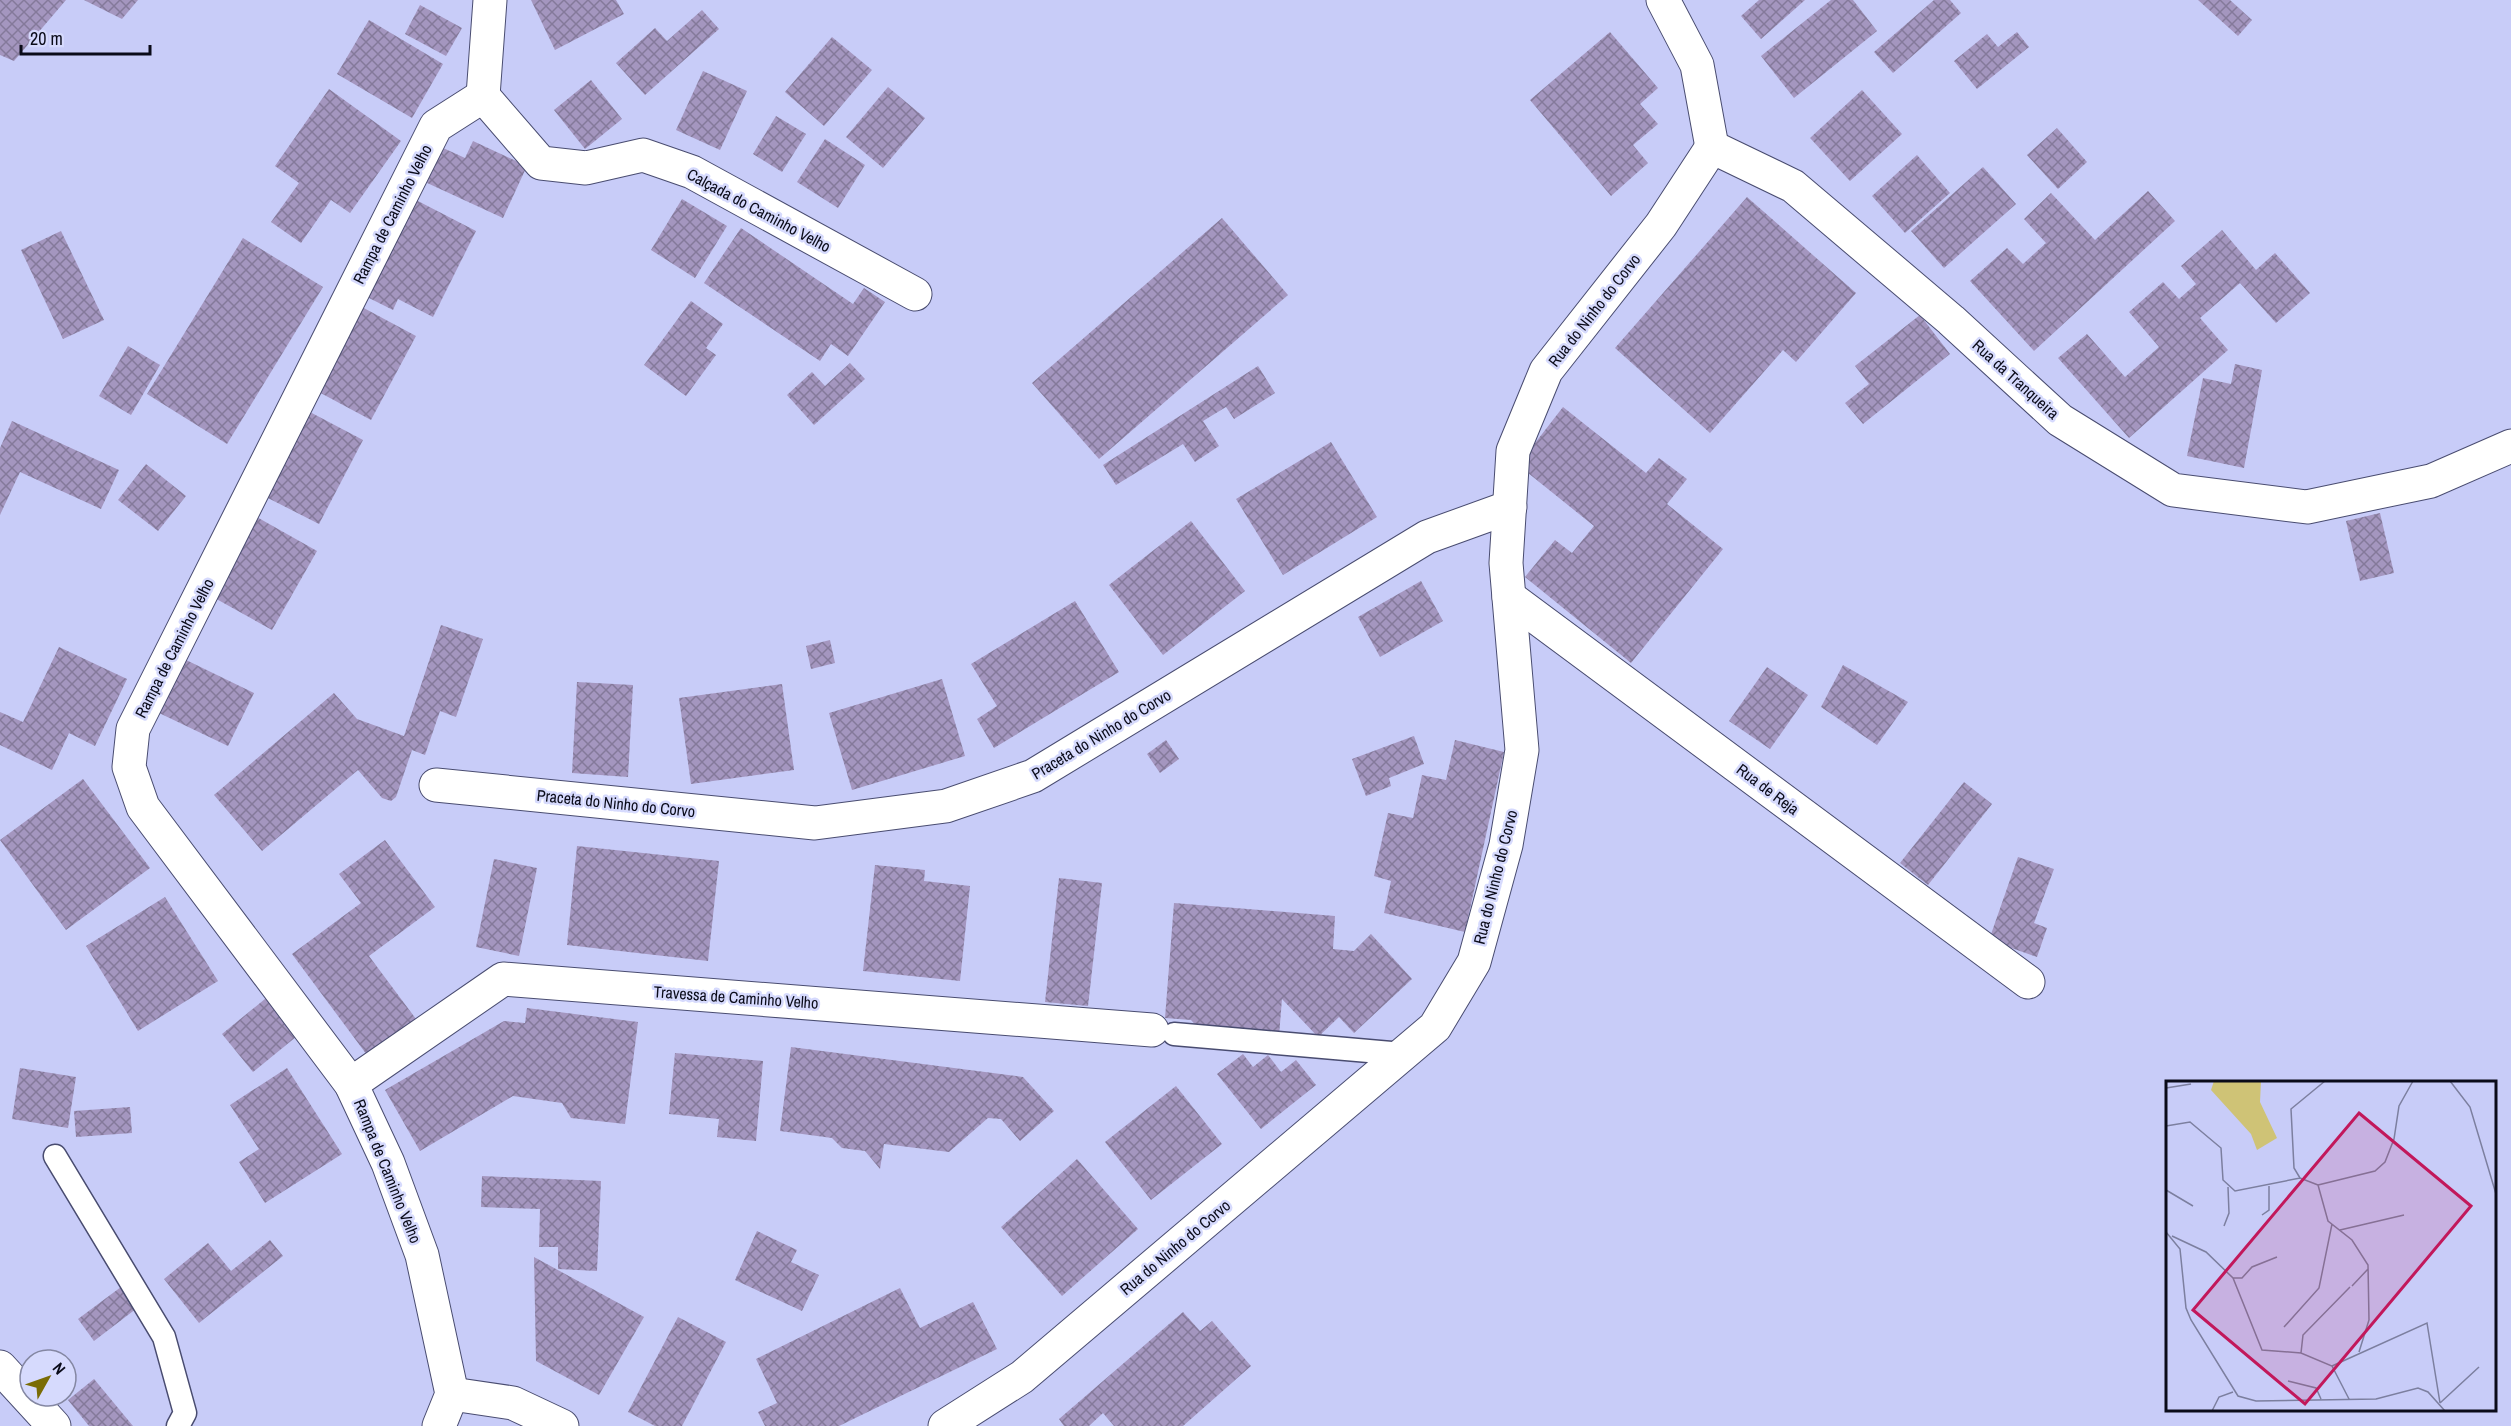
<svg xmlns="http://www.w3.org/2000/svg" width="2511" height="1426" viewBox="0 0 2511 1426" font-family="'Archivo Narrow',sans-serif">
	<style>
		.building { fill: url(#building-cross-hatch) }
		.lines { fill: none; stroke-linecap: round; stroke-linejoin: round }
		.service-casing { stroke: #494c70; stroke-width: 25 }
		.minor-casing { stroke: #494c70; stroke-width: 35 }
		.tertiary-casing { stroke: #494c70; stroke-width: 35 }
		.service { stroke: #fff; stroke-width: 22 }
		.minor { stroke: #fff; stroke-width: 33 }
		.tertiary { stroke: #fff; stroke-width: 33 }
		.labels { text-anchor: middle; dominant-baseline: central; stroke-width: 5; stroke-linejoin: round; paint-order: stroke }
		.street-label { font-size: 16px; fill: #0a0b19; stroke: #d6dafd }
		.inset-road { fill: none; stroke: #7c7f9f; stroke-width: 1.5 }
		.view { fill: #c2185b; fill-opacity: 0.15; stroke: #c2185b; stroke-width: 3 }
		.inset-edge { fill: none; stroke: #0a0b19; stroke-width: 3 }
	</style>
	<defs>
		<pattern id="building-cross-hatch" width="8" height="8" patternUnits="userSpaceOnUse" patternTransform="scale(1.5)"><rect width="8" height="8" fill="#a496bf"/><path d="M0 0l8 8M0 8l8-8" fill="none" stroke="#84799a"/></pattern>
	</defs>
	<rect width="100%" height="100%" fill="#c8ccf8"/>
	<g class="building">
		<path d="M0,0H66L14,61L0,55Z"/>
		<path d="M84,0H138L122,19Z"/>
		<path d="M531,0H616L624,14L555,50Z"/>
		<path d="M1759,0H1805L1761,39L1741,16Z"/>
		<path d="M1831,0H1853L1877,31L1794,98L1761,56Z"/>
		<path d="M1934,0H1950L1961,13L1893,73L1874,52Z"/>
		<path d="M2198,0H2230L2252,20L2238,36Z"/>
		<path d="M420,5L462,28L446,56L405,34Z"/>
		<path d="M702,10L719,29L645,95L616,63L655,28L667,41Z"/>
		<path d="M369,20L443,64L412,118L337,74Z"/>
		<path d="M1610,32L1658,88L1640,104L1658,124L1633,145L1648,163L1611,196L1530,100Z"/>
		<path d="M2017,32L2029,47L1977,89L1954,61L1987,34L1998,47Z"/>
		<path d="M832,37L872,70L824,126L785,92Z"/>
		<path d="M703,71L747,91L720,150L676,130Z"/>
		<path d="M591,80L622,119L585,149L554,110Z"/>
		<path d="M888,87L925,118L883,168L846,137Z"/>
		<path d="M329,89L401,141L350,213L331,200L301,243L271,222L299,183L275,166Z"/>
		<path d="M1862,90L1902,134L1850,181L1810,138Z"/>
		<path d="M776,116L806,134L782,172L753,154Z"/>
		<path d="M2057,128L2087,162L2058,189L2027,155Z"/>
		<path d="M825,139L865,165L838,208L797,182Z"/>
		<path d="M473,141L527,166L503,218L425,182L441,147L465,158Z"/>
		<path d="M1917,155L1950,193L1905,233L1872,196Z"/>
		<path d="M1983,167L2016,204L1944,268L1911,231Z"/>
		<path d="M2148,191L2175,221L2034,351L1970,281L2007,248L2023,264L2046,243L2024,219L2051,193L2095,240Z"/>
		<path d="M1747,197L1856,293L1796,362L1783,350L1710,433L1615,348Z"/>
		<path d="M682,199L727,226L695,278L651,250Z"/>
		<path d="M416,200L476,231L433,317L398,299L393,310L367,297Z"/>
		<path d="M1222,218L1288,295L1099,459L1032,383Z"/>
		<path d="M741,228L853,304L864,288L885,302L848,356L831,344L820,361L704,283Z"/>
		<path d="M2222,230L2256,270L2275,253L2310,293L2276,323L2240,283L2200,318L2228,350L2129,438L2058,358L2087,334L2125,377L2159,347L2129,312L2163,282L2179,299L2196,284L2181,266Z"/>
		<path d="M61,231L104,320L63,339L21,250Z"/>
		<path d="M243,238L323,287L227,444L147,394Z"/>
		<path d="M691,301L723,324L706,348L716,355L686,396L644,365Z"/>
		<path d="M360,306L416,336L371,420L315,390Z"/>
		<path d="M1920,315L1950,354L1863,424L1845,403L1869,384L1855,366Z"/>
		<path d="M128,346L160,365L131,415L99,396Z"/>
		<path d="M850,363L865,379L814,425L787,395L812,372L825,386Z"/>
		<path d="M2235,364L2262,370L2244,468L2187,456L2203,378L2231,384Z"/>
		<path d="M1258,366L1275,393L1234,419L1226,407L1203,421L1219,446L1195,462L1183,444L1116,485L1103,465Z"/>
		<path d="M1563,407L1646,473L1659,458L1687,479L1667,504L1723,549L1631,663L1525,577L1555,540L1572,553L1594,526L1518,465Z"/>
		<path d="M308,411L363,440L319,524L264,496Z"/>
		<path d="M12,421L119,470L101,509L20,472L0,515V448Z"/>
		<path d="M1331,442L1377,517L1283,575L1236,499Z"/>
		<path d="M146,464L186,496L158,531L118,500Z"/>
		<path d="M2380,513L2394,573L2360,581L2346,521Z"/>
		<path d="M255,516L317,551L272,630L211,596Z"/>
		<path d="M1191,521L1245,591L1163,655L1109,585Z"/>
		<path d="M1421,581L1443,621L1380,657L1358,617Z"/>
		<path d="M1075,601L1119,672L994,748L977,719L997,706L971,664Z"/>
		<path d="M441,625L483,639L456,717L440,711L425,755L412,750L396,797L391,801L382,798L358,770L262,851L214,795L334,693L357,719L404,736Z"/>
		<path d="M830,640L835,663L811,669L806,646Z"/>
		<path d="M59,647L127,679L95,746L69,733L52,770L0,745V712L23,722Z"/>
		<path d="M182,658L254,693L228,746L157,712Z"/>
		<path d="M1843,665L1908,702L1877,745L1821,707Z"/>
		<path d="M1767,667L1808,695L1770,749L1729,721Z"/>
		<path d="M942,679L965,756L852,790L829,713Z"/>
		<path d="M577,682L633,685L628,777L572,773Z"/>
		<path d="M782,684L794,770L691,784L679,698Z"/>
		<path d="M1414,736L1424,764L1389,778L1391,786L1366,796L1352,759Z"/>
		<path d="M1166,740L1179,759L1160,773L1147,754Z"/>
		<path d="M1455,740L1504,752L1465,932L1384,913L1391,881L1374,876L1388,813L1413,818L1422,775L1446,780Z"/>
		<path d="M83,779L150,868L66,930L0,840Z"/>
		<path d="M1964,782L1992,804L1928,885L1900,863Z"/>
		<path d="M385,840L435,907L369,956L416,1019L367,1055L292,954L361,903L339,874Z"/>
		<path d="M577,846L719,861L708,961L567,945Z"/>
		<path d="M2018,857L2054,869L2034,923L2047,928L2037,957L1989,940Z"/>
		<path d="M494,859L537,868L519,956L476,947Z"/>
		<path d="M875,865L925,870L924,881L970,886L960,981L863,971Z"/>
		<path d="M1059,878L1102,883L1088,1006L1045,1002Z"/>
		<path d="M165,897L218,981L138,1031L86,946Z"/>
		<path d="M1174,903L1335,916L1333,949L1354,951L1371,934L1412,979L1354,1033L1339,1017L1318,1037L1282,999L1279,1036L1200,1030L1191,1020L1165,1018Z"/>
		<path d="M271,994L302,1032L253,1072L222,1034Z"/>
		<path d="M527,1008L638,1022L625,1124L571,1118L562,1103L513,1096L420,1151L385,1090L504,1021L525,1023Z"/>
		<path d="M791,1047L1023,1077L1054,1111L1020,1141L1001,1119L988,1118L949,1152L884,1144L880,1169L865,1151L842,1148L832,1138L780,1131Z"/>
		<path d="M675,1053L763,1061L756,1141L717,1137L719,1119L669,1114Z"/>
		<path d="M1243,1054L1253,1067L1268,1055L1281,1072L1296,1060L1316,1085L1261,1129L1217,1074Z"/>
		<path d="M20,1068L76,1077L68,1128L12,1119Z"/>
		<path d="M287,1068L342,1154L265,1203L239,1162L259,1149L230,1105Z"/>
		<path d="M1176,1086L1222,1144L1151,1200L1105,1142Z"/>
		<path d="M130,1107L132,1133L76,1137L74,1111Z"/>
		<path d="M1077,1159L1138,1229L1062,1296L1001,1227Z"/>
		<path d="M482,1176L601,1181L597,1271L558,1269V1247H539L540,1209L481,1207Z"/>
		<path d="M757,1231L797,1250L791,1262L819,1275L802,1311L735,1280Z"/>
		<path d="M270,1240L283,1256L199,1323L164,1279L208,1243L231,1271Z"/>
		<path d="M534,1257L644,1317L599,1395L536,1361Z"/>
		<path d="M125,1284L141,1305L94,1341L78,1319Z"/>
		<path d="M900,1288L920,1328L973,1302L997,1349L839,1426H765L758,1412L777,1403L756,1359Z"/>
		<path d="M1183,1312L1200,1331L1212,1321L1251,1366L1183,1426H1114L1103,1413L1089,1426H1064L1059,1419Z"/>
		<path d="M678,1317L726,1342L682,1426H655L628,1412Z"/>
		<path d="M94,1379L133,1426H89L68,1400Z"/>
	</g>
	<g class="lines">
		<g class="service-casing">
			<g id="service">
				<path d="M1174,1034L1403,1054"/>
				<path d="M55,1156L164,1337L185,1413L178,1426"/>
			</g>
		</g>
		<g class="minor-casing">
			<g id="minor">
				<path d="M1663,0L1697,65L1712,147"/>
				<path d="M483,96L541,163L586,168L643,155L692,172L915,294"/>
				<path d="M483,96L490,0"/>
				<path d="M1712,147L1793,186L1951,320L2060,420L2173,490L2307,507L2431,481L2511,446"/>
				<path d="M1509,597L2028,982"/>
				<path d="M436,785L815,823L946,806L1033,776L1427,537L1510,507"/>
				<path d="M351,1084L503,979L1152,1030"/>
				<path d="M452,1394L513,1403L562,1426"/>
				<path d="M439,1426L452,1394L422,1255L388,1163L351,1084L143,807L129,767L133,729L436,126L483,96"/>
				<path d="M945,1426L1022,1377L1435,1027L1474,962L1506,845L1522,750L1506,563L1513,451L1546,371L1661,225L1712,147"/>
			</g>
		</g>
		<g class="tertiary-casing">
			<path id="tertiary" d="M0,1367L54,1426"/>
		</g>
		<use href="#service" class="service"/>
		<use href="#minor" class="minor"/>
		<use href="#tertiary" class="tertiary"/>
	</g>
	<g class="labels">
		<g class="street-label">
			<text transform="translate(759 210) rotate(28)">Calçada do Caminho Velho</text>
			<text transform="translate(392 214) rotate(-63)">Rampa de Caminho Velho</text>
			<text transform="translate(1594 310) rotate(-52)">Rua do Ninho do Corvo</text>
			<text transform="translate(2016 379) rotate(42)">Rua da Tranqueira</text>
			<text transform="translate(174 648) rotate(-63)">Rampa de Caminho Velho</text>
			<text transform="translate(1101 734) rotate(-31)">Praceta do Ninho do Corvo</text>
			<text transform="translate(1768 789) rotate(37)">Rua de Reja</text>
			<text transform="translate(616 803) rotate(6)">Praceta do Ninho do Corvo</text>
			<text transform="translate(1495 877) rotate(-76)">Rua do Ninho do Corvo</text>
			<text transform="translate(736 997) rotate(4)">Travessa de Caminho Velho</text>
			<text transform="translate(388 1171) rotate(68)">Rampa de Caminho Velho</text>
			<text transform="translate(1175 1247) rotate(-40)">Rua do Ninho do Corvo</text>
		</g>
	</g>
	<g transform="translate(2166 1081)">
		<rect width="330" height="330" fill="#c8ccf8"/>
		<path d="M48,0H95L94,21L111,57L91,69L85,53L45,9Z" fill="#cfc376"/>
		<path class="inset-road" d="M284,0L304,26L330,113M0,7L25,3M0,45L24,41L55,67L57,99L69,110L134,97L152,104M134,97L128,87L125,28L159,0M152,104L162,140L186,159L202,184L203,239L193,271M152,104L209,90L219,81L228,58L233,25L247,0M0,109L27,125M96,134L103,129V105M58,145L63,132L62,106M174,149L238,134M0,151L14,168L20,227L25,239L72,315L90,320L210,318L252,307L262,311L279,330M6,155L40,171L67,197L96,269L135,272L166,285L183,318M67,197H76L86,186L111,176M186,205L202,188M118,246L153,207L166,143M135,272L137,254L184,206M166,285L261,242L274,322M122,300L150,307L155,318M274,322L313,286M46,330L53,316L67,311"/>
		<path class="view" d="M193,32L305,125L139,323L27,229Z"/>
		<rect width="330" height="330" class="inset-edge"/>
	</g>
	<g transform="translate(48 1378) rotate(50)"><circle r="28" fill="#d6dafd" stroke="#8487a2" stroke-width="1.5"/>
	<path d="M0-4.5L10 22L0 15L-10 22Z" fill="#7a6c05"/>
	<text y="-9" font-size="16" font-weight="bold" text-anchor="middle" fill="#0a0b19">N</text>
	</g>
	<path d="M21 45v9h129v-9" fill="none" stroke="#0a0b19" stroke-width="3"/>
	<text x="30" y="45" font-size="18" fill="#0a0b19" stroke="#d6dafd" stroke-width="4.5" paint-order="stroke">20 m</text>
</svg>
